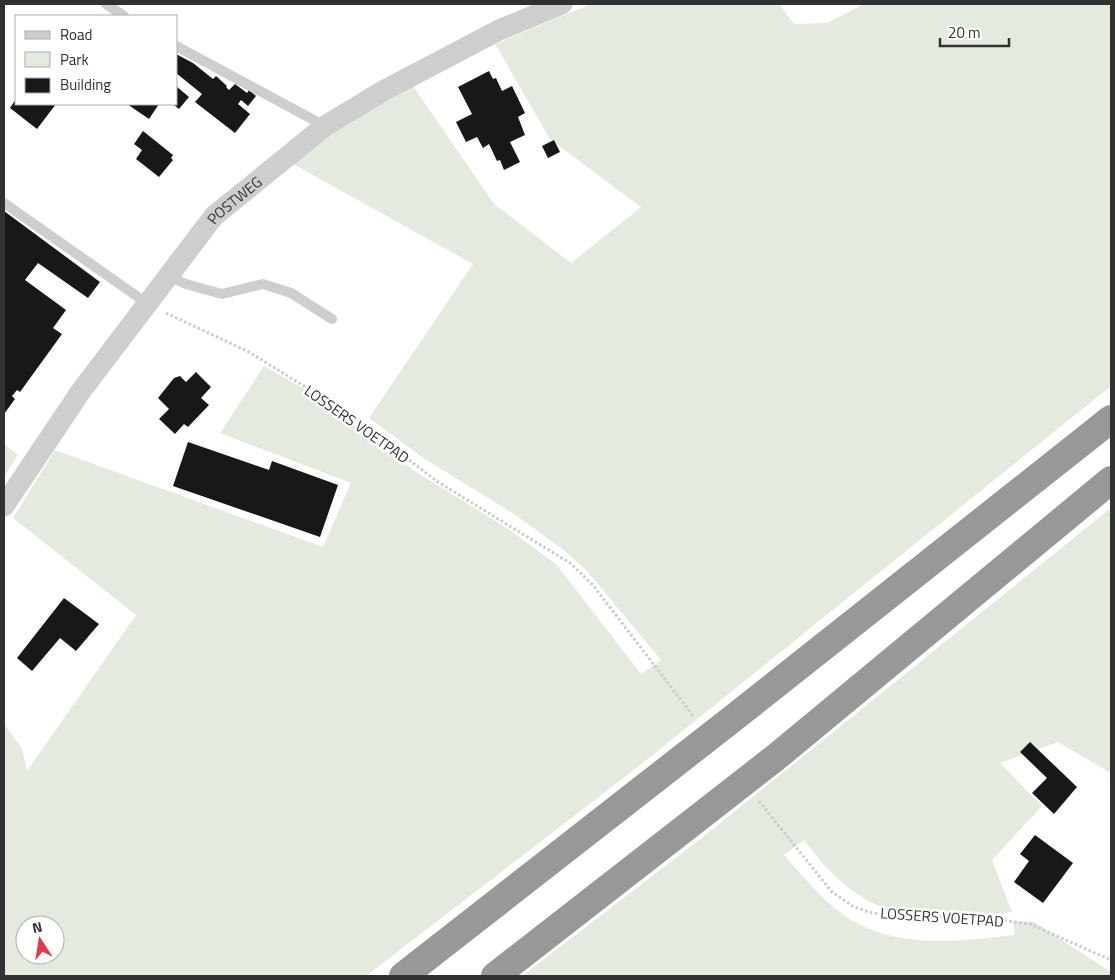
<svg xmlns="http://www.w3.org/2000/svg" width="1115" height="980" viewBox="0 0 1115 980" font-family="'Titillium Web',sans-serif">
	<style>
		.green { fill: #e4eadd; fill-rule: evenodd }
		.building { fill: #181818 }
		.lines { fill: none; stroke-linecap: round; stroke-linejoin: round }
		.path { stroke: #cbcbcb; stroke-width: 3; stroke-dasharray: 2.5 2.5; stroke-linecap: butt }
		.service { stroke: #cecece; stroke-width: 10 }
		.minor { stroke: #cecece; stroke-width: 21 }
		.motorway { stroke: #989898; stroke-width: 28 }
		.labels { text-anchor: middle; dominant-baseline: central; stroke-width: 5; stroke-linejoin: round; paint-order: stroke }
		.street-label { font-size: 15px; fill: #313131; stroke: #fff }
	</style>
	<rect width="100%" height="100%" fill="#fff"/>
	<g class="green">
		<path d="M591,4H779L794,24L827,23L864,4H1111V386L644,762L366,976H4V723L22,749L27,771L136,615L13,518L55,450L323,547L351,483L220,433L264,366L308,391L413,470L508,529L556,564L641,674L661,660L587,571L565,551L517,516L422,457L369,418L473,264L291,163L320,137L411,83L494,204L571,263L641,207L550,139L495,44ZM25,925H55V955H25Z"/>
		<path d="M4,444L18,455L4,477Z"/>
		<path d="M1111,508V773L1058,742L1000,763L1042,806L992,860L1012,912C915,922 866,924 804,840L784,855C804,877 826,905 853,921C902,949 961,941 1015,935L1013,921L1034,922L1111,972V976H522L703,837Z"/>
	</g>
	<g class="building">
		<path d="M176,54L193,63L213,79L216,76L227,86L226,87L229,90L235,84L247,93L249,90L256,96L248,106L241,100L238,104L250,114L235,133L195,102L202,94L176,73Z"/>
		<path d="M489,71L493,79L496,78L502,91L512,86L525,113L518,117L525,135L510,142L520,162L504,170L500,160L497,161L489,144L483,148L477,137L466,142L456,122L472,114L458,87Z"/>
		<path d="M176,86L189,97L179,109L173,104H176Z"/>
		<path d="M16,99V104H56L37,129L10,108Z"/>
		<path d="M127,104H159L149,119Z"/>
		<path d="M143,131L173,155L171,158L173,160L159,177L136,159L142,150L134,144Z"/>
		<path d="M554,140L560,152L548,158L542,146Z"/>
		<path d="M4,211L100,282L88,298L38,263L25,280L66,310L53,328L62,334L20,392L17,390L12,396L15,399L4,414Z"/>
		<path d="M196,372L211,387L201,398L209,405L188,427L184,424L175,434L159,419L169,409L158,398L174,378L180,376L186,382Z"/>
		<path d="M188,442L269,470L272,461L338,485L320,537L173,486Z"/>
		<path d="M64,598L99,624L76,651L60,638L32,671L17,658Z"/>
		<path d="M1030,742L1077,787L1054,814L1032,793L1047,778L1020,752Z"/>
		<path d="M1035,835L1073,863L1043,903L1014,882L1029,861L1020,854Z"/>
	</g>
	<g class="lines">
		<g class="path">
			<path d="M166,313L249,352L346,412L438,482L570,563L592,584L694,717"/>
			<path d="M759,801L832,892L854,907L872,913L901,917L993,919L1030,924L1111,960"/>
		</g>
		<g class="service">
			<path d="M106,4L124,16"/>
			<path d="M176,46L325,126"/>
			<path d="M4,203L148,304"/>
			<path d="M169,276L186,284L222,294L263,284L291,293L332,319"/>
		</g>
		<path class="minor" id="s1" d="M4,506L81,391L214,216L325,126L383,91L499,30L562,4"/>
		<g class="motorway">
			<path d="M403,976L736,716L1111,419"/>
			<path d="M495,976L775,758L1111,480"/>
		</g>
	</g>
	<g class="labels">
		<g class="street-label">
			<text stroke="none"><textPath href="#s1" startOffset="384">POSTWEG</textPath></text>
			<text transform="translate(357 424) rotate(35)">LOSSERS VOETPAD</text>
			<text transform="translate(942 917) rotate(4)">LOSSERS VOETPAD</text>
		</g>
	</g>
	<rect width="1115" height="980" fill="none" stroke="#313131" stroke-width="10"/>
	<rect x="15" y="15" width="162" height="90" fill="#ffffff" stroke="#adadad"/>
	<rect x="25" y="31" width="25" height="8" fill="#cecece" stroke="#adadad"/>
	<text x="60" y="40" font-size="15" fill="#313131">Road</text>
	<rect x="25" y="52" width="25" height="15" fill="#e4eadd" stroke="#adadad"/>
	<text x="60" y="65" font-size="15" fill="#313131">Park</text>
	<rect x="25" y="78" width="25" height="15" fill="#181818" stroke="#adadad"/>
	<text x="60" y="90" font-size="15" fill="#313131">Building</text>
	<g transform="translate(40 940) rotate(348)"><circle r="24" fill="#ffffff" stroke="#adadad"/>
	<path d="M0-4L9 19L0 12L-9 19Z" fill="#e13a49"/>
	<text y="-8" font-size="14" font-weight="bold" text-anchor="middle" fill="#313131">N</text>
	</g>
	<path d="M940 38v8h69v-8" fill="none" stroke="#313131" stroke-width="2.5"/>
	<text x="948" y="38" font-size="15" fill="#313131" stroke="#ffffff" stroke-width="4" paint-order="stroke">20 m</text>
</svg>
